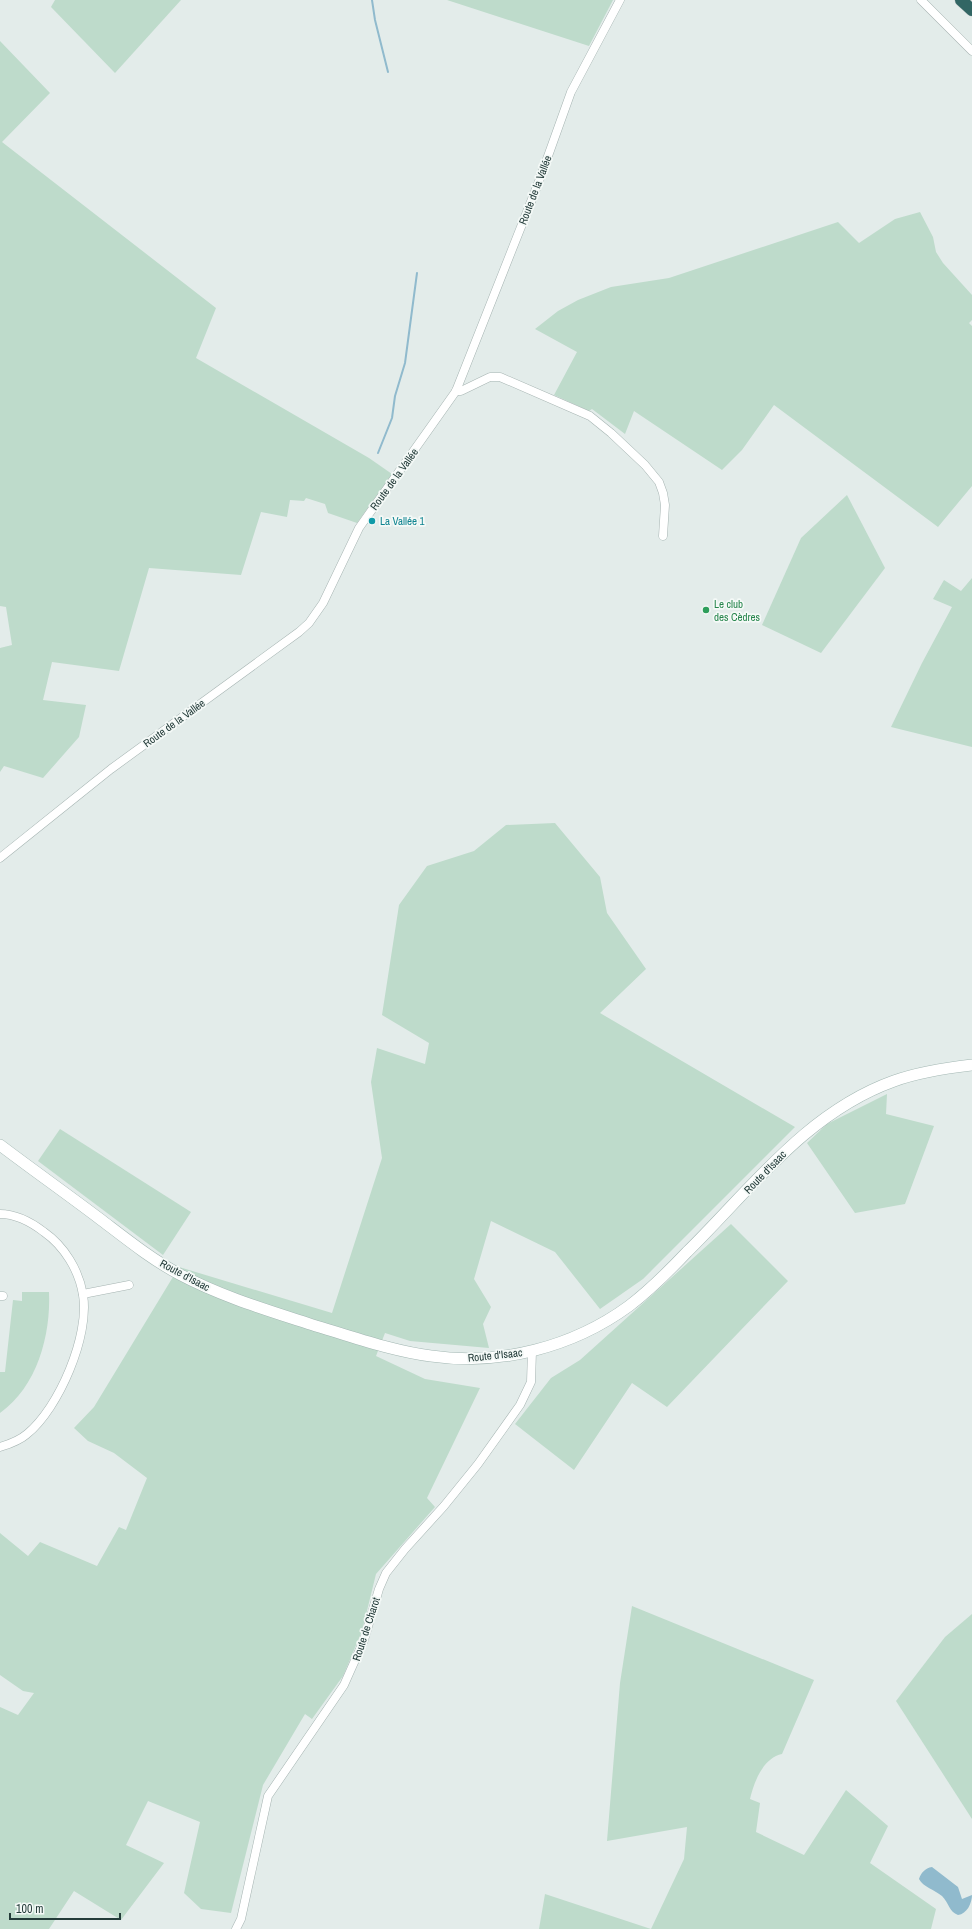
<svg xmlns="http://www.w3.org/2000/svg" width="972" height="1929" viewBox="0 0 972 1929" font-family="'Archivo Narrow',sans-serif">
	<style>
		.green { fill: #bedbcb }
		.water { fill: #90bacd }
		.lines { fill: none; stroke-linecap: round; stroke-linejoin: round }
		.stream { stroke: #90bacd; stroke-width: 2 }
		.street-casing { stroke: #a6b4b2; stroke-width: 9 }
		.secondary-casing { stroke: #a3b7b3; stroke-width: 12 }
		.highway-casing { stroke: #c2c8c8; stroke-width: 13 }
		.street { stroke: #fff; stroke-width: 8 }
		.secondary { stroke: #fff; stroke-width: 11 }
		.highway { stroke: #326664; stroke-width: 12 }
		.culture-dot { fill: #0f9aa8; stroke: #f4f9f7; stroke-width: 1.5 }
		.leisure-dot { fill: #2e9e5b; stroke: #f4f9f7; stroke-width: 1.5 }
		.labels { text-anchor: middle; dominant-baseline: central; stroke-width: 3.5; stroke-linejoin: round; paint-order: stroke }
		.street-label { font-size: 11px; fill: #243c3a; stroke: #f4f9f7 }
		.culture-label { font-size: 11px; fill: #0d838f; stroke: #f4f9f7; text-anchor: start }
		.leisure-label { font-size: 11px; fill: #27864d; stroke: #f4f9f7; text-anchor: start }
	</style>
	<rect width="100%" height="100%" fill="#e3ecea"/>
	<g class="green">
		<path d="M55,0H181L115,73L51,7Z"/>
		<path d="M447,0H613L589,46Z"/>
		<path d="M0,41L50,93L2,142L216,308L196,358L369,458L392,474L357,523L328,513L325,504L306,498L304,501L290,500L287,517L261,512L241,575L149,568L119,671L52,662L43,700L86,705L79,737L43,778L4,766L0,772V648L12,645L6,607L0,606Z"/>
		<path d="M920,212L933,237L936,252L943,263L972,295V320L969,323L972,326V486L938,527L774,405L742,450L722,470L634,411L625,434L592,409L589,411L554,395L577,352L535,329L558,311L578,300L611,287L669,278L838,222L859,243L895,219Z"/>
		<path d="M847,495L885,568L821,653L762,625L801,538Z"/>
		<path d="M972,578V747L891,727L922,663L952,607L933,599L944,580L961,591Z"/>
		<path d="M555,823L600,877L607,913L646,969L600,1013L795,1127L643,1279L600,1309L555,1252L491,1221L474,1279L491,1307L483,1324L489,1348L410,1341L385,1333L376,1356L425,1379L480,1388L427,1498L435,1507L376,1574L362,1631L343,1676L312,1719L305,1714L263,1785L231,1913L201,1909L184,1893L200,1822L148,1801L126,1845L164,1863L121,1920L74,1891L49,1929H0V1707L18,1715L34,1693L23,1691L0,1675V1533L28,1556L40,1542L97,1566L119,1527L126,1530L147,1478L114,1453L88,1441L74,1428L94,1407L179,1267L332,1313L382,1158L371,1082L377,1048L425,1064L429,1043L382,1015L399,905L427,866L474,851L506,825Z"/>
		<path d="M887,1094L886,1114L934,1126L905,1204L855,1213L807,1143L827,1124Z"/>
		<path d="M60,1129L191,1212L163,1255L38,1161Z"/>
		<path d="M731,1224L788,1281L667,1407L632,1383L574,1470L515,1424L551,1378L580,1360Z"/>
		<path d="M22,1292H49C51,1335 37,1387 0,1413V1372H5L13,1300L22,1301Z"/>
		<path d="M632,1606L814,1680L782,1754C763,1758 754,1782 750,1799L760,1803L756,1832L804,1855L846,1790L888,1826L870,1863L936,1909L931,1929H539L545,1894L651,1929L684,1859L687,1827L607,1841L620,1683Z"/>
		<path d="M972,1614V1819L896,1701L945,1637Z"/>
	</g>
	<path class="water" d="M932,1867L958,1887L962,1899L972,1895C972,1903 967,1914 958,1915C949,1912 949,1903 942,1896C935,1890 923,1887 919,1879C921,1873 925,1868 932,1867Z"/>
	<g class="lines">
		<g class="stream">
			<path d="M372,0L375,20L388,72"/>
			<path d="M378,453L392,418L395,396L405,363L417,273"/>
		</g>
		<g class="street-casing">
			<g id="street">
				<path d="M921,0L972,51"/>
				<path d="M456,391H461L490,377H500L590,416L611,433L645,465L659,482L663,493L665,505L663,536"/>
				<path d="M0,858L111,769L299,632L309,623L323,603L359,528L456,391L538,184L571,92L620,0"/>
				<path d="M0,1214C16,1214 31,1222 44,1232C64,1246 79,1270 83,1295C90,1335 59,1408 27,1434C19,1441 10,1444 0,1447"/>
				<path d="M83,1294L129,1285"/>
				<path d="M0,1296H3"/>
				<path d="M236,1929L241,1919L268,1796L344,1685L364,1640L379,1589L386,1573L405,1549L444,1506L478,1464L520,1405L531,1382L532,1351"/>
			</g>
		</g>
		<g class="secondary-casing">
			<path id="secondary" d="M0,1145C33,1170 67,1194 100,1219C125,1238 151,1259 179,1274C222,1297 270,1311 316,1326C354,1337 392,1351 431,1356C500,1366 573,1347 629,1306C650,1290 669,1271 687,1252C751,1189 807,1112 894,1081C919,1072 946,1068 972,1065"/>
		</g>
		<g class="highway-casing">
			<path id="highway" d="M961,0L972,10"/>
		</g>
		<use href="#street" class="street"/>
		<use href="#secondary" class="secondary"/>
		<use href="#highway" class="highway"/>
	</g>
	<circle class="culture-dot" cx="372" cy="521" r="4"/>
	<circle class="leisure-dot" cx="706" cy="610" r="4"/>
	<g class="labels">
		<g class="street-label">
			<text transform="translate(535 190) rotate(-69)">Route de la Vallée</text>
			<text transform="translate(394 479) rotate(-54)">Route de la Vallée</text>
			<text transform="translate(174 723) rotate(-36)">Route de la Vallée</text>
			<text transform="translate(765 1172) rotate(-46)">Route d'Isaac</text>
			<text transform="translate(185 1275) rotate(28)">Route d'Isaac</text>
			<text transform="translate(495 1355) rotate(-6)">Route d'Isaac</text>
			<text transform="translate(366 1629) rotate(-72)">Route de Charot</text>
		</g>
		<g class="culture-label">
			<text x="380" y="521">La Vallée 1</text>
		</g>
		<g class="leisure-label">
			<text x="714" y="604">Le club<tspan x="714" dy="13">des Cèdres</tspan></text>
		</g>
	</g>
	<path d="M10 1913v6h110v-6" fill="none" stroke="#243c3a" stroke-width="2"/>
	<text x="16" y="1913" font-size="12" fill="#243c3a" stroke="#f4f9f7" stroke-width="3" paint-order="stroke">100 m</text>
</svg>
